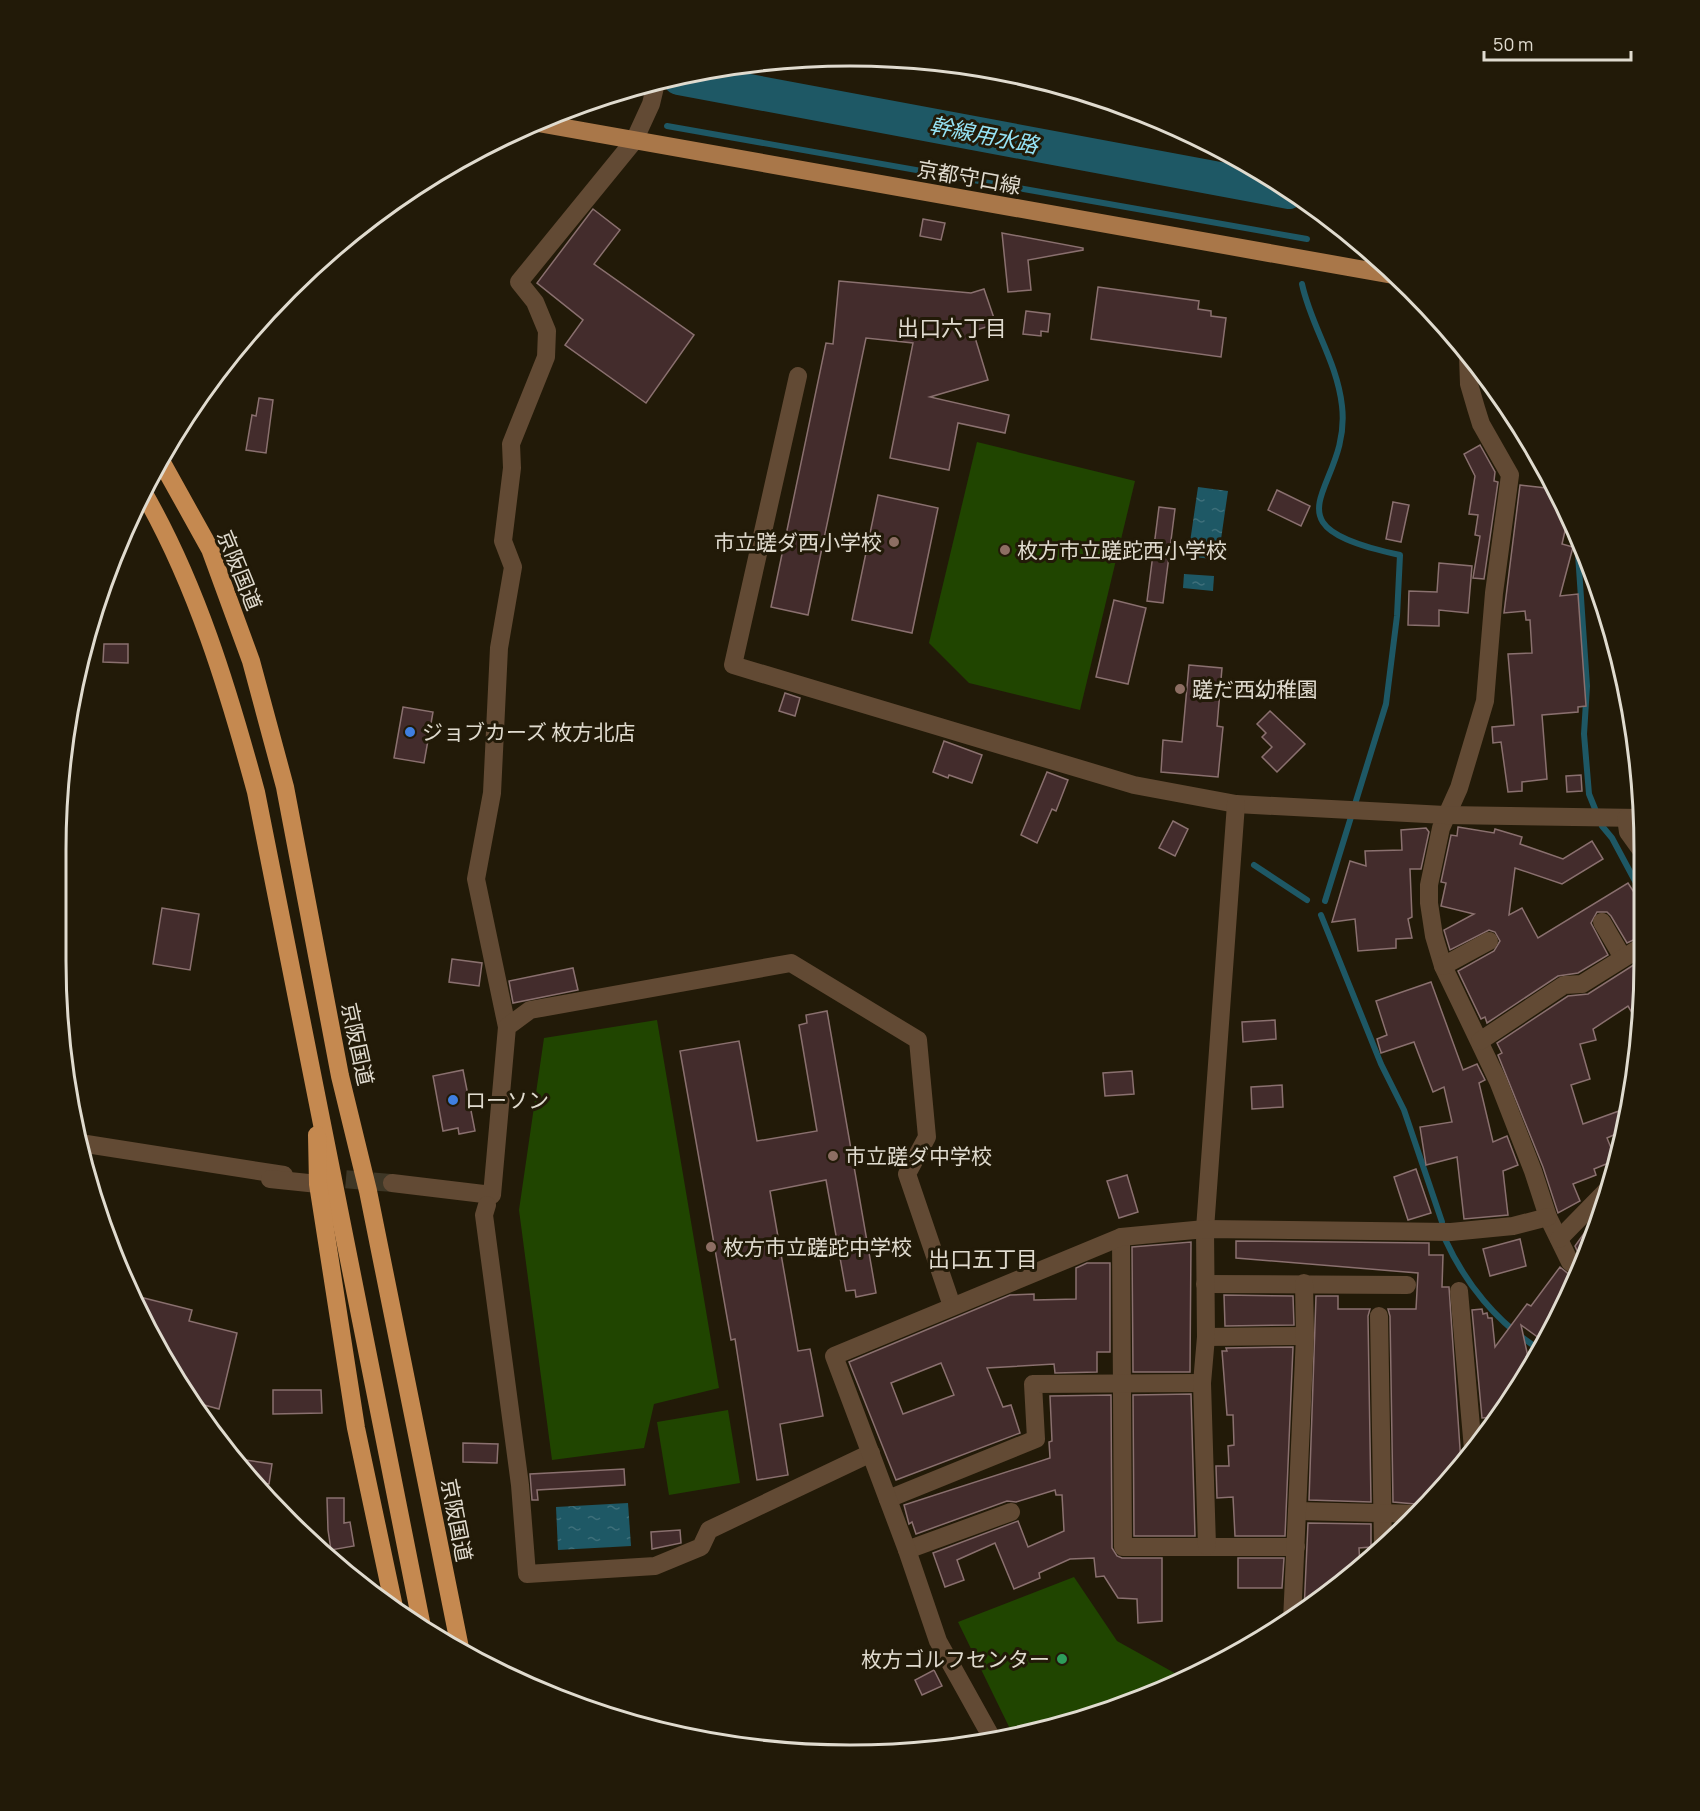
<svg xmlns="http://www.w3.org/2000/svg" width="1700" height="1811" viewBox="0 0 1700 1811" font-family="Manrope,'Noto Sans JP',sans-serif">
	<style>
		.green { fill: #204500 }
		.water { fill: url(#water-ripples) }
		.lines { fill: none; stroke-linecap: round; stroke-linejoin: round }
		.stream { stroke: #1e5865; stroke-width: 6 }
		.river { stroke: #1e5865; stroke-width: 34 }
		.building { fill: #432c2c; stroke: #8a706f; stroke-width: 1.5; fill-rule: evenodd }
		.minor-tunnel { stroke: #3e3726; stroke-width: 18; stroke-dasharray: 18 9; stroke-linecap: butt }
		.minor { stroke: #624a34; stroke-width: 18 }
		.major { stroke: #a97749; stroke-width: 18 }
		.highway { stroke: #c58950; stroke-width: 18 }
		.education-dot { fill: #8d6e63; stroke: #221a08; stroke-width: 2 }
		.shop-dot { fill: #3f7fe0; stroke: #221a08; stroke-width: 2 }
		.leisure-dot { fill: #2e9e5b; stroke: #221a08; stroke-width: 2 }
		.labels { text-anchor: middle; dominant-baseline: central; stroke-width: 6; stroke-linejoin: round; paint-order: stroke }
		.street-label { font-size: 21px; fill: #e0dbcf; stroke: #221a08 }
		.poi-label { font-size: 21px; fill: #e0dbcf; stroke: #221a08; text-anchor: start }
		.water-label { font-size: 22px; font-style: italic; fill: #96e3f6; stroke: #221a08 }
		.neighbourhood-label { font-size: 22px; fill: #e0dbcf; stroke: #221a08 }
		.rim { fill: none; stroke: #e0dbcf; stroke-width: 3 }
	</style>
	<defs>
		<pattern id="water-ripples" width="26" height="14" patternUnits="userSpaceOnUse" patternTransform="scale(1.5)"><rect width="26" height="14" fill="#1e5865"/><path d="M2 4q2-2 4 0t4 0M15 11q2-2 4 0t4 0" fill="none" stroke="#3e6f7a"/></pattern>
	</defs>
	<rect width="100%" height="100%" fill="#221a08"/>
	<g class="green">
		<path d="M977,442L1135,481L1080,710L969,683L929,643Z"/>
		<path d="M657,1020L719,1388L654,1404L644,1448L552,1460L519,1210L544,1038Z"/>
		<path d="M728,1410L740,1483L669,1495L657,1422Z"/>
		<path d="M1074,1577L1117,1641L1180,1676L1106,1713L1013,1735L958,1622Z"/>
	</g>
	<g class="water">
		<path d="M1198,487L1228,491L1218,560L1188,556Z"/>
		<path d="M1184,574L1214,576L1213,591L1183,588Z"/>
		<path d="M628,1503L631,1546L558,1550L556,1507Z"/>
	</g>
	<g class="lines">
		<g class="stream">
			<path d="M667,126L1307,239"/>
			<path d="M1302,284C1311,326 1337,361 1342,406C1352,490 1254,524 1400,555L1397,616L1386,704L1325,901"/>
			<path d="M1577,539L1587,686L1584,734L1589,794L1602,826L1612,838L1642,894"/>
			<path d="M1254,865L1307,900"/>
			<path d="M1321,915L1381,1064L1404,1110L1442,1222"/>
			<path d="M1445,1239C1465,1283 1497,1323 1539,1349"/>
		</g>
		<path class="river" d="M679,78L1289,192"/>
	</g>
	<g class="building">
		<path d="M593,209L620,230L594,264L694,335L646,403L565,345L583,320L537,283Z"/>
		<path d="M923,219L945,223L941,240L920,236Z"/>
		<path d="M1002,233L1083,248V250L1028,260L1031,290L1008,292Z"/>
		<path d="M839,281L971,293L984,289L996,324L973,331L988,380L930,397L1009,415L1005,433L958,423L949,470L890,458L913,343L866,338L808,615L771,607L826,343L833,344Z"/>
		<path d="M1098,287L1199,301L1198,309L1211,311V316L1226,318L1221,357L1091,339Z"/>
		<path d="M1026,311L1050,314L1048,332L1041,331V336L1023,334Z"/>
		<path d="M259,398L273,400L266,453L246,450L252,415L256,416Z"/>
		<path d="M1480,445L1495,472L1494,481L1498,482L1484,579L1473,578L1480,536L1475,535L1478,515L1469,514L1475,476L1464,454Z"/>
		<path d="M1520,485L1555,489L1568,518L1562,544L1573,547L1560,596L1578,594L1586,706L1578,707V712L1542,715L1547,779L1522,782V791L1508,792L1501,742L1493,743L1492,727L1514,725L1508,654L1532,653L1530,620H1526L1525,611L1504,613Z"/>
		<path d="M1277,490L1310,506L1301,526L1268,510Z"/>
		<path d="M878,495L938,508L912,633L852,620Z"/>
		<path d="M1393,502L1409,505L1401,542L1386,539Z"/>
		<path d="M1159,507L1175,509L1163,603L1147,601Z"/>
		<path d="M1439,563L1472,566L1468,613L1439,610V626L1408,625L1409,591L1437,592Z"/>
		<path d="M1114,600L1146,608L1128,684L1096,677Z"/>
		<path d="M104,644H128V663L103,662Z"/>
		<path d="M1189,665L1222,668L1217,726L1223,727L1218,777L1161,772L1163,740L1182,742Z"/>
		<path d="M785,693L800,698L795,716L779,711Z"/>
		<path d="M403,707L433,712L424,763L394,758Z"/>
		<path d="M1270,711L1305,744L1277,772L1262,757L1272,747L1262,737L1266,733L1257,724Z"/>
		<path d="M944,741L982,755L972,783L949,775L948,778L933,772Z"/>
		<path d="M1047,772L1068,780L1056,811L1052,809L1037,843L1021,835Z"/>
		<path d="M1581,775L1582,791L1567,792L1566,776Z"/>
		<path d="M1173,821L1188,829L1175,856L1159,848Z"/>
		<path d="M1458,827L1494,833L1495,829L1522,837L1520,844L1563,859L1592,841L1603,859L1562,884L1515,868L1509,915L1522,908L1538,938L1628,883L1637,897L1642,894L1644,935L1627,943L1611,916L1607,912H1597L1591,923L1608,955L1578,973L1558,976L1487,1023L1485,1017L1481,1019L1458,971L1494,951L1500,941L1495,932L1489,930L1450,950L1444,930L1474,914L1441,906L1446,883L1441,882L1451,835L1457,836Z"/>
		<path d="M1426,828L1429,832L1421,869H1410L1412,917L1408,919L1412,938L1396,939V948L1358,951L1355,919L1332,922L1350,861L1366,866L1365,851L1402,850L1401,830Z"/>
		<path d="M162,908L199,914L190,970L153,964Z"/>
		<path d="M452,959L482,963L479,986L449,982Z"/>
		<path d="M1643,959L1638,1023L1628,1006L1593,1029L1596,1040L1580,1044L1590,1079L1571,1085L1583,1124L1630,1107L1625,1130L1607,1138L1616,1160L1594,1169L1596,1175L1573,1184L1580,1201L1558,1213L1543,1167L1498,1055L1502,1053L1497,1043L1568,996L1588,994Z"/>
		<path d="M573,968L578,990L513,1003L509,981Z"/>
		<path d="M1431,982L1463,1070L1477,1064L1485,1080L1479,1083L1493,1142L1507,1136L1518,1165L1503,1171L1508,1215L1464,1219L1457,1157L1426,1165L1420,1127L1452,1122L1444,1087L1433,1092L1414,1042L1381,1053L1377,1039L1387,1035L1376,1001Z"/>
		<path d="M827,1011L876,1293L856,1297L855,1290L846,1291L826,1180L770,1191L798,1351L810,1349L823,1416L780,1424L788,1475L757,1480L735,1339L731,1340L680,1051L739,1041L757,1141L817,1131L799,1025L807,1023L806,1015Z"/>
		<path d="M1275,1020L1276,1039L1243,1042L1242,1022Z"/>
		<path d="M463,1070L475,1131L459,1134L458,1128L443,1131L433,1076Z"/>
		<path d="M1132,1071L1134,1094L1105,1096L1103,1073Z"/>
		<path d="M1282,1085L1283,1107L1252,1109L1251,1087Z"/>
		<path d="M1416,1169L1431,1213L1408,1220L1394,1177Z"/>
		<path d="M1127,1175L1138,1212L1119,1218L1107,1181Z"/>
		<path d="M1595,1218H1598L1586,1259L1579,1255L1575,1246Z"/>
		<path d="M1520,1239L1526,1266L1490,1276L1483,1249Z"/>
		<path d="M1236,1241L1429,1243V1255H1443L1442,1287H1449L1461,1463L1426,1505L1393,1502L1390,1316L1388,1309H1416L1418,1273L1236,1258Z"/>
		<path d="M1191,1242L1190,1372H1133L1132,1247Z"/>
		<path d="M1087,1263H1110V1352H1097V1372L1055,1373L1054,1364L987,1368L1003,1407L1011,1405L1020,1433L896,1480L849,1362L1010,1295L1034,1294V1300L1076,1299V1268ZM941,1363L954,1395L903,1414L891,1383Z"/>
		<path d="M1560,1267L1576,1280L1543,1341L1521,1325L1530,1366L1510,1403L1498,1417L1482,1418L1472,1310L1482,1309L1483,1314L1487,1313L1488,1318H1492L1495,1347L1527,1304L1531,1306Z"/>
		<path d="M132,1295L192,1310L189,1321L237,1333L219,1409L193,1402L137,1312Z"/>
		<path d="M1224,1295L1293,1296L1294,1325L1225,1326Z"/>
		<path d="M1316,1296H1338V1309H1370L1368,1316L1371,1502L1309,1500Z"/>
		<path d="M1293,1347L1285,1536H1235L1233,1497L1217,1498L1216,1466H1229L1228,1446L1234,1445L1233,1415H1227L1222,1351H1227L1226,1348Z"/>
		<path d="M273,1390H321L322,1413L273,1414Z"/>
		<path d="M1191,1394L1195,1536H1134L1133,1395Z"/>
		<path d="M1111,1395L1112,1548L1117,1556L1122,1558H1162V1621L1138,1623L1137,1599L1118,1598L1104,1576L1096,1577L1094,1558L1070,1559L1039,1573L1040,1578L1014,1589L995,1543L957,1560L964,1580L945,1587L933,1553L1018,1521L1028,1547L1064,1531L1062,1495H1056L1055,1490L1016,1502L1007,1501L916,1534L912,1522L909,1524L904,1505L1050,1458L1049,1442L1052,1441L1050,1396Z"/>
		<path d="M463,1443L498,1444L497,1463L463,1462Z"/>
		<path d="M232,1458L272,1464L269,1484L254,1482Z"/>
		<path d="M624,1469L625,1485L537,1490L538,1500H532L530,1474Z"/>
		<path d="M327,1498H344V1523L350,1522L354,1546L331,1550L328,1530Z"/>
		<path d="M1308,1523L1371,1524V1547L1359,1548L1360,1565L1304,1611Z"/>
		<path d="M680,1530L681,1543L652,1549L651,1532Z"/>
		<path d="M1238,1558H1284L1282,1588H1238Z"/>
		<path d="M934,1670L942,1686L922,1695L915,1680Z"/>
	</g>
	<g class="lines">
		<path class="minor-tunnel" d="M319,1177L392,1183"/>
		<g class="minor">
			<path d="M1468,356L1469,384L1476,408L1481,424L1510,475L1494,593L1485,701L1459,788L1441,828L1429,885V903L1434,936L1443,966L1498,1081L1533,1171L1548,1217L1570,1262L1581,1270"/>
			<path d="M798,376L733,665L1134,785L1236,804L1445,815L1640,818"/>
			<path d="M1626,818L1628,832L1641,850"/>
			<path d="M1602,922L1623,958"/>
			<path d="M1443,966L1489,941"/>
			<path d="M507,1027L476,879L492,793L499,648L513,567L503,541L512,468L511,444L546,357L547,331L535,302L519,282L634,141L651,104L656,83"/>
			<path d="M1480,1041L1564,985L1582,984L1638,949"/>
			<path d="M80,1143L284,1175"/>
			<path d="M270,1179L318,1184"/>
			<path d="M392,1183L492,1195L507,1027L530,1010L791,963L918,1040L927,1137L907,1174L952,1306"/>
			<path d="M487,1205L484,1215L520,1485L527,1574L655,1566L701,1547L709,1530L871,1453"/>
			<path d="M1121,1237L1123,1547H1296"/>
			<path d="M1559,1239L1607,1190"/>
			<path d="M1205,1284L1407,1285"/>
			<path d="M1459,1291L1473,1449"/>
			<path d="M1379,1316L1383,1546"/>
			<path d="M1206,1337L1305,1336"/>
			<path d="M888,1499L1036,1439L1033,1384L1202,1383"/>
			<path d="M1297,1511L1419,1514"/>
			<path d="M1207,1546L1202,1383L1206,1337L1205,1229L1236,804"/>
			<path d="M907,1550L1011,1512"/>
			<path d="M1292,1621L1305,1336L1304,1283"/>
			<path d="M993,1740L938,1641L907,1550L834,1356L1121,1237L1205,1229L1451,1232L1513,1226L1548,1217"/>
		</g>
		<path class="major" d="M538,123L1393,275"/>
		<g class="highway">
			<path d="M161,461L210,549L251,661L285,787L340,1076L368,1191L461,1653"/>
			<path d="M142,490C196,583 228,689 256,792L422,1627"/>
			<path d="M317,1135L318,1184L356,1428L394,1607"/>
		</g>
	</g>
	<g class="education-dot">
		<circle cx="894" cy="542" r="6"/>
		<circle cx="1005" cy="550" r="6"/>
		<circle cx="1180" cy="689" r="6"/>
		<circle cx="833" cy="1156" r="6"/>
		<circle cx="711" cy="1247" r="6"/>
	</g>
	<g class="shop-dot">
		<circle cx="410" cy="732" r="6"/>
		<circle cx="453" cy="1100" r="6"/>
	</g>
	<circle class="leisure-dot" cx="1062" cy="1659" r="6"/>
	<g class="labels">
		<g class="street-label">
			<text transform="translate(969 177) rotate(10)">京都守口線</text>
			<text transform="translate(240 570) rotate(68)">京阪国道</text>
			<text transform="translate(358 1044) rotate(78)">京阪国道</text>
			<text transform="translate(457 1520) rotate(79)">京阪国道</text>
		</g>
		<g class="poi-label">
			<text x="882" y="542" text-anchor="end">市立蹉ダ西小学校</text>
			<text x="1017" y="550">枚方市立蹉跎西小学校</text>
			<text x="1192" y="689">蹉だ西幼稚園</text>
			<text x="422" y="732">ジョブカーズ 枚方北店</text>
			<text x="465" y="1100">ローソン</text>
			<text x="845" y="1156">市立蹉ダ中学校</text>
			<text x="723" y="1247">枚方市立蹉跎中学校</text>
			<text x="1050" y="1659" text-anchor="end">枚方ゴルフセンター</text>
		</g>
		<g class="water-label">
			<text transform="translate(984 135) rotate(11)">幹線用水路</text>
		</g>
		<g class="neighbourhood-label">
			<text x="952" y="328">出口六丁目</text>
			<text x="983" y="1259">出口五丁目</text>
		</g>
	</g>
	<path d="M0 0H1700V1811H0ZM850 66H850A784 784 0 0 1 1634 850V961A784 784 0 0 1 850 1745H850A784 784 0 0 1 66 961V850A784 784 0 0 1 850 66Z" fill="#221a08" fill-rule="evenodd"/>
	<path class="rim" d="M850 66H850A784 784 0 0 1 1634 850V961A784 784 0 0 1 850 1745H850A784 784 0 0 1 66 961V850A784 784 0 0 1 850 66Z"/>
	<path d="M1484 51v9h147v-9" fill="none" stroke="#e0dbcf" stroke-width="3"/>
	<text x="1493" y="51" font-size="18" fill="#e0dbcf" stroke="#221a08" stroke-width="4.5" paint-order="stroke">50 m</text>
</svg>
